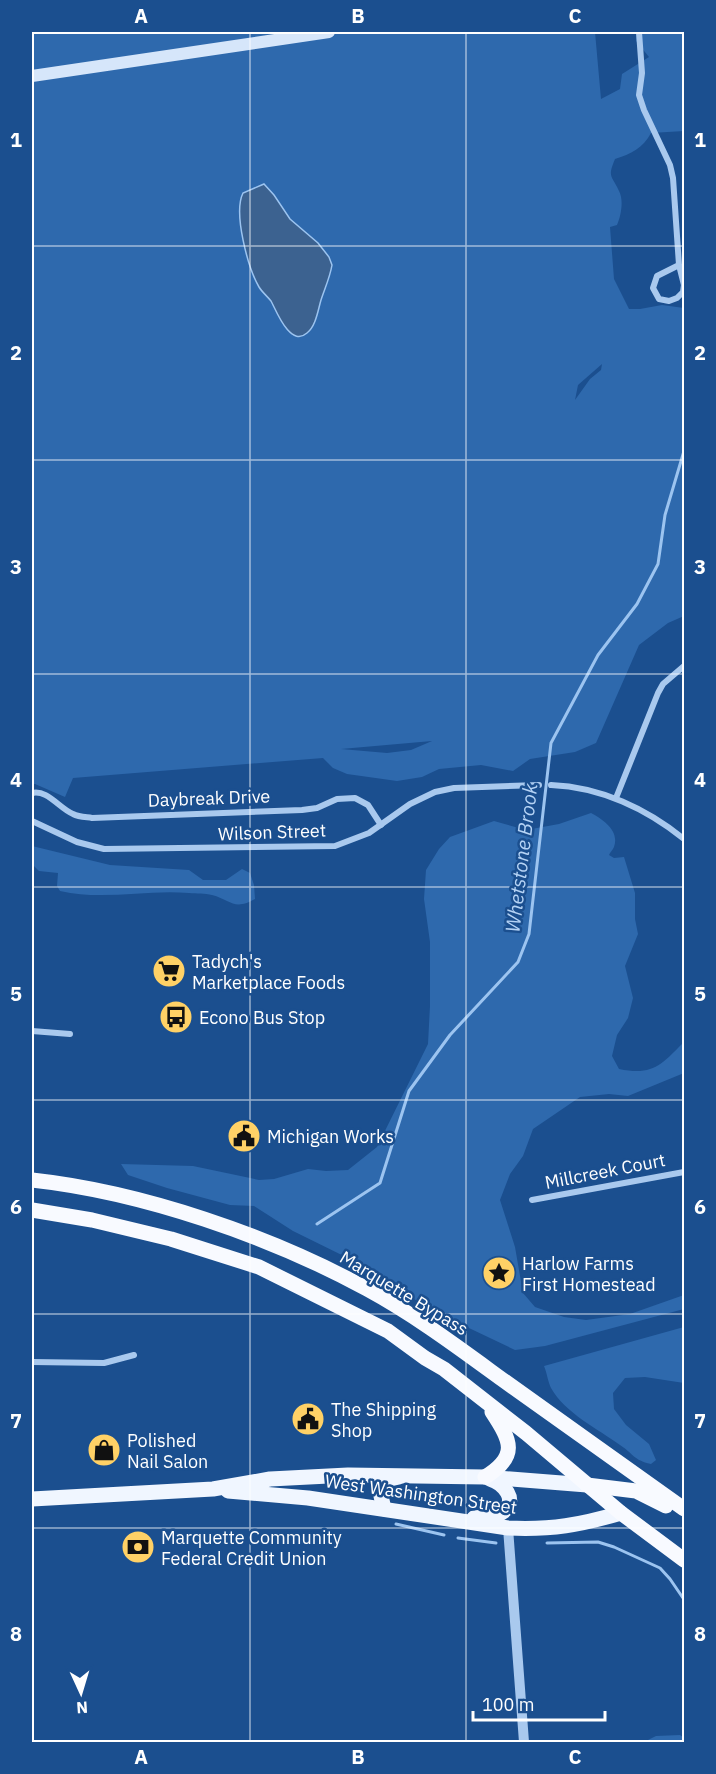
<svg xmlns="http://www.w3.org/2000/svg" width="716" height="1774" viewBox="0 0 716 1774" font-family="'IBM Plex Sans',sans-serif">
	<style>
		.green { fill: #2e69ad; fill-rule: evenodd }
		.water { fill: #3c6290; stroke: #9cc4f0; stroke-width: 1.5 }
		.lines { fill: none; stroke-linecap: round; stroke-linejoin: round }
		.stream { stroke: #9cc4f0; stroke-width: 3 }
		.minor { stroke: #a9c9ee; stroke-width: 6 }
		.tertiary { stroke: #a9c9ee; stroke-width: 10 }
		.secondary { stroke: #d6e6fa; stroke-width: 12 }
		.primary { stroke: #f0f6ff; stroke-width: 15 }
		.trunk { stroke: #f8faff; stroke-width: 15 }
		.grid { fill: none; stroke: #fff; stroke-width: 1.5; stroke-opacity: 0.55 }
		.labels { text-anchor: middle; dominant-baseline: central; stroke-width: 5; stroke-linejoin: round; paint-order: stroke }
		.street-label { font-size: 18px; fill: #fff; stroke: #1b4f8f }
		.poi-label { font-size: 18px; fill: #fff; stroke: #1b4f8f; text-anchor: start }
		.water-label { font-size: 20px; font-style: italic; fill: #b5d3f5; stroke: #1b4f8f }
		.neatline { fill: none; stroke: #fff; stroke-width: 2 }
		.grid-label { font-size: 20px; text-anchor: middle; font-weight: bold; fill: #fff }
	</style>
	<rect width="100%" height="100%" fill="#1b4f8f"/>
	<g class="green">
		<path d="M32,32H595L601,99L620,89L622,74L649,57L636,41V32H684V131L651,133C643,148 631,154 615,159C607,178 612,175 619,191C624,200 621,216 617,225L610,227L614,279L629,309H640L662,305L684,308V616L668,623L639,645L596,743L575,752L530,759L513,771L481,765L439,769L422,777L397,781L347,774L333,768L323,758L73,778L65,797L35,784H32ZM602,364L601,370L590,379L575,400L578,385ZM432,741L411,750L387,753L341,749Z"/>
		<path d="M591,813C602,819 620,830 614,847C613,850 610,852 609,855L614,858L624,857L635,893V919L638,934L625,966L633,998L628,1018L617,1035L612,1056L619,1069C653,1076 661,1065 684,1042V1073L628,1096L609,1094L580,1097L533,1129L523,1156L510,1174L500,1200L515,1247L523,1293L535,1307L564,1317L586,1320L630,1314L684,1295V1309L545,1346L515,1350L431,1310L360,1264L293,1231L254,1206L230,1205L167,1188L128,1175L121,1164L193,1166L259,1180L274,1179L308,1169L326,1171L348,1170L377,1147L428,1044L430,1006V942L424,899L426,870L439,849L450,837L494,821L526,830L559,824Z"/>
		<path d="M32,846L110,865L189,870L203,880H226L242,869L250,873L254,885L255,899C234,911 231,900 212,895C205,893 197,894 189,893C147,889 104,901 60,891L57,886L58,873L39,871L32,864Z"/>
		<path d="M684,1327V1383L645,1377L625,1378L613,1393L614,1409L626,1425L649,1444L656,1460L651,1464C633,1460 634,1454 620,1445C598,1429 565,1413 551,1388C548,1382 547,1373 544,1366Z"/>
		<path d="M680,1735L684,1738V1742L646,1741L656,1736Z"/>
	</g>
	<path class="water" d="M264,184L274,195L290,219L318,243L329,257L332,265C330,277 325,288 321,300C318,310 316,326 307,333C290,348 276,310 271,301C267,296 262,292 259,287C248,268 233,213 243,193Z"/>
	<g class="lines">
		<g class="stream">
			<path d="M317,1224L380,1183L409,1091L450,1035L518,962L529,934L551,743L598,655L637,604L658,564L665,515L684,451"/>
			<path d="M396,1524L444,1535"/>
			<path d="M458,1538L496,1543"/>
			<path d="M547,1543L598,1542L614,1547L660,1568L670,1579L683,1598"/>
		</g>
		<g class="minor">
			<path d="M639,32L642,73L639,95L644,110L670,165L673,178L679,265L684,285L683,292L677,298L669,301L659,299L653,288L657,276L679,265"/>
			<path d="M551,785C601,787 647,809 684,839"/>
			<path d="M32,793C47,789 60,809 73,814C79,817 86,817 92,818L302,810L317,808L337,799L355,798L368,805L381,825"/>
			<path d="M616,798L658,693L663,684L684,666"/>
			<path d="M32,821L77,842L104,849L335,846L369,833L410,804L435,792L454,788L539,785"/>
			<path d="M32,1031L70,1034"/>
			<path d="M532,1200L684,1172"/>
			<path d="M32,1362L104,1363L134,1355"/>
		</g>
		<path class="tertiary" d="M508,1528L524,1742"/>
		<path class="secondary" d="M32,76L329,32"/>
		<g class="primary">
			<path d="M228,1491L308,1498L508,1528C552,1530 580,1525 621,1513"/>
			<path d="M32,1499L213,1489L270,1479L348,1475L485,1477L587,1485"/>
			<path d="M384,1509L381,1496L383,1484L390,1479L399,1477"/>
			<path d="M474,1518C483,1517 496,1517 503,1512C519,1500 503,1483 490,1479"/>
		</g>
		<g class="trunk">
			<path d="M32,1180C142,1192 270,1236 367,1289C415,1315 459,1348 503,1380C563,1423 624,1466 684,1509"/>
			<path d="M32,1210L92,1220L171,1239L259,1267L388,1331L425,1358L444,1369L526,1433L621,1513L684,1560"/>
			<path d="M485,1477C519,1456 511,1441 492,1412"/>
			<path d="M587,1485L636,1491L666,1506"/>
		</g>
	</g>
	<path class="grid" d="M250,32V1742M466,32V1742M32,246H684M32,460H684M32,674H684M32,887H684M32,1100H684M32,1314H684M32,1528H684"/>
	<defs>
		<g id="supermarket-disc" transform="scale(1.725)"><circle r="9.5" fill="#ffd166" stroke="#1b4f8f"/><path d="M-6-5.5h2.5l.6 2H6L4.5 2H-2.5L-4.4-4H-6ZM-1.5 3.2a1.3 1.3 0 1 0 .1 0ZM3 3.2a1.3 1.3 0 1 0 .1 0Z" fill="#111"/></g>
		<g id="bus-disc" transform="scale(1.725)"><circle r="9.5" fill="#ffd166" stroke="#1b4f8f"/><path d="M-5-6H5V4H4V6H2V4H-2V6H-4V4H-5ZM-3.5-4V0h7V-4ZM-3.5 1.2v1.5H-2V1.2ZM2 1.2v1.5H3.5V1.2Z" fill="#111"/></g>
		<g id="civic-disc" transform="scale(1.725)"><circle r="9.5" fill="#ffd166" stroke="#1b4f8f"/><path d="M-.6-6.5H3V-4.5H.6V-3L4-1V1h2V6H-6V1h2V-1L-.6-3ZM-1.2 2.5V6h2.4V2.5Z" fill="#111"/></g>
		<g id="sight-disc" transform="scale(1.725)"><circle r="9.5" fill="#ffd166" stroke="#1b4f8f"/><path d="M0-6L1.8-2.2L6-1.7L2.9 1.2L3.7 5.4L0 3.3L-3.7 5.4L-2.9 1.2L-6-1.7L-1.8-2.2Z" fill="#111"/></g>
		<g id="shop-disc" transform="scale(1.725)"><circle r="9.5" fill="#ffd166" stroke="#1b4f8f"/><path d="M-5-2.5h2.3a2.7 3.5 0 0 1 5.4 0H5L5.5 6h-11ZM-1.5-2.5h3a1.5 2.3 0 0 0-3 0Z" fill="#111"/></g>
		<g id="bank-disc" transform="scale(1.725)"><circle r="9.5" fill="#ffd166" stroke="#1b4f8f"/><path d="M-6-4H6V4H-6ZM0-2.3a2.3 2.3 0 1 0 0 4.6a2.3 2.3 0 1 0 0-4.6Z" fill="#111"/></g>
	</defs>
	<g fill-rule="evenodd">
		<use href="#supermarket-disc" x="169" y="971"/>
		<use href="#bus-disc" x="176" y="1017"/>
		<use href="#civic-disc" x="244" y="1136"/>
		<use href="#sight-disc" x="499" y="1273"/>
		<use href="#civic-disc" x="308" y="1419"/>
		<use href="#shop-disc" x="104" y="1450"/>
		<use href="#bank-disc" x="138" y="1547"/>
	</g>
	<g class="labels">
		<g class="street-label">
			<text transform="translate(209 798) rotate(-2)">Daybreak Drive</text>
			<text transform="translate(272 832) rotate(-2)">Wilson Street</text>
			<text transform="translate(605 1171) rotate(-11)">Millcreek Court</text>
			<text transform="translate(404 1293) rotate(31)">Marquette Bypass</text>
			<text transform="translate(421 1494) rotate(8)">West Washington Street</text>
		</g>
		<g class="poi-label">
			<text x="192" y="961">Tadych's<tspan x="192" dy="21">Marketplace Foods</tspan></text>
			<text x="199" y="1017">Econo Bus Stop</text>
			<text x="267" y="1136">Michigan Works</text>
			<text x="522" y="1263">Harlow Farms<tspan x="522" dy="21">First Homestead</tspan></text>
			<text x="331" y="1409">The Shipping<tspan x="331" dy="21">Shop</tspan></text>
			<text x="127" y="1440">Polished<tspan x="127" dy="21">Nail Salon</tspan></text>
			<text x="161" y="1537">Marquette Community<tspan x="161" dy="21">Federal Credit Union</tspan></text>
		</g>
		<g class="water-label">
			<text transform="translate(521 858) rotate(-83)">Whetstone Brook</text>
		</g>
	</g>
	<rect width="716" height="1774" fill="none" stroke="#1b4f8f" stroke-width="66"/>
	<g transform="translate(81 1693) rotate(176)" stroke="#1b4f8f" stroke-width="4.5" paint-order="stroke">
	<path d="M0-4.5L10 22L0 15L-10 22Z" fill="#ffffff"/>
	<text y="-9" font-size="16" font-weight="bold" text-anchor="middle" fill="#ffffff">N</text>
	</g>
	<path d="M473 1711v9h132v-9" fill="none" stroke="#ffffff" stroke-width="3"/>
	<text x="482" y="1711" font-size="18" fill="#ffffff" stroke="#1b4f8f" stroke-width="4.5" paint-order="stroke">100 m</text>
	<rect x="33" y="33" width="650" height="1708" class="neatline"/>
	<g class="grid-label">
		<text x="141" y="23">A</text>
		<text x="358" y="23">B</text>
		<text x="575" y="23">C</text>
		<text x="16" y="147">1</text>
		<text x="700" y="147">1</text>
		<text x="16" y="360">2</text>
		<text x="700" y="360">2</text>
		<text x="16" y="574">3</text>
		<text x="700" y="574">3</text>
		<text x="16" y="787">4</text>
		<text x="700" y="787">4</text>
		<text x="16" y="1001">5</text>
		<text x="700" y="1001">5</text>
		<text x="16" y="1214">6</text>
		<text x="700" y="1214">6</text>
		<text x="16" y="1428">7</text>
		<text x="700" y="1428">7</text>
		<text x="16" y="1641">8</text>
		<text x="700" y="1641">8</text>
		<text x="141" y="1764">A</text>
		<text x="358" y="1764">B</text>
		<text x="575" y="1764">C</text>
	</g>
</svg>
